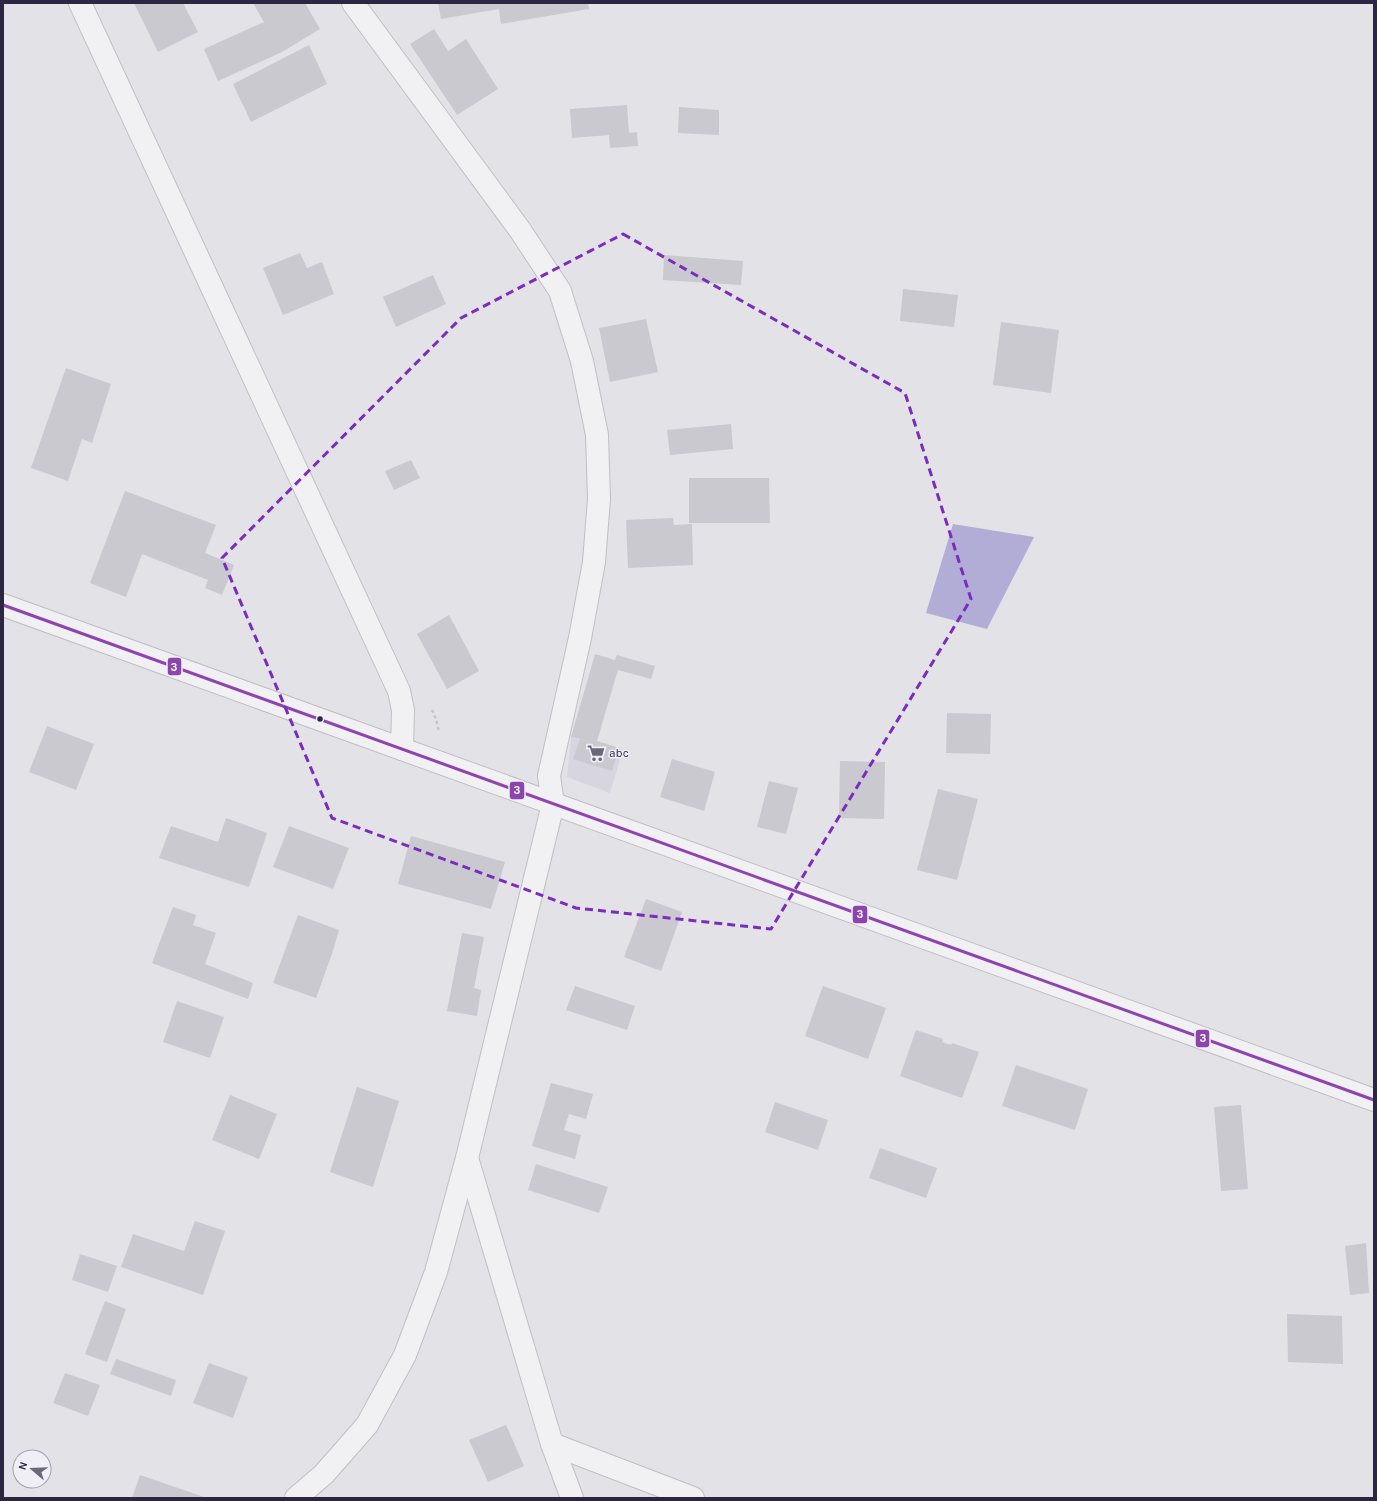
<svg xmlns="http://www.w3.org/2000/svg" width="1377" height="1501" viewBox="0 0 1377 1501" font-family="Karla,sans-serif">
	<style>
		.built { fill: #d7d5e0 }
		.water { fill: #b2add6 }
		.building { fill: #cac9cf }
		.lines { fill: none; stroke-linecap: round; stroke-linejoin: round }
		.minor-casing { stroke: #bfbfc5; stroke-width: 24 }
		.path { stroke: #c4c3ca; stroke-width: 2.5; stroke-dasharray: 3 3; stroke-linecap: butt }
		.minor { stroke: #f1f1f4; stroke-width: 22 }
		.bus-1-casing { stroke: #f0eff7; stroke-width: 6 }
		.bus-1 { stroke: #8e44ad; stroke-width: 3 }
		.marked { fill: none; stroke: #7b2cbf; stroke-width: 3; stroke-dasharray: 8 5; stroke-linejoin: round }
		.bus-dot { fill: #2d2643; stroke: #f0eff7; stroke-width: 1.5 }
		.labels { text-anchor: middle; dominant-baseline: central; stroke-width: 3; stroke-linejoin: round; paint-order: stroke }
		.poi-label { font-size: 12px; fill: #2d2643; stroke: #f0eff7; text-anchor: start }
		.line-badge { stroke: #f0eff7; stroke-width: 1.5 }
		.badge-label { font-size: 11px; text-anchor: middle; font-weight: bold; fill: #fff }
	</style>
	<rect width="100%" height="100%" fill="#e2e2e7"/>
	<path class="built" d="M571,737L596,744L597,741L623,749L610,793L567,777Z"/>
	<path class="water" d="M953,524L1034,537L987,629L926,613Z"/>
	<g class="building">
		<path d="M134,3H183L198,32L158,52Z"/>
		<path d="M253,3H305L320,29L282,52L218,81L204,49L264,22Z"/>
		<path d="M438,3H588L589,9L501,24L499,9L441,19Z"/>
		<path d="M434,29L448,51L466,39L498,89L457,115L410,44Z"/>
		<path d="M309,45L327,84L251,122L233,84Z"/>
		<path d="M627,105L629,133L637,132L638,146L610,148L609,135L572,138L570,109Z"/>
		<path d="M679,107L719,110V135L678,133Z"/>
		<path d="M300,253L307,268L322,262L334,294L283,315L263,268Z"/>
		<path d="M664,255L743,261L741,285L663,280Z"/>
		<path d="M433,275L446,304L396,327L383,297Z"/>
		<path d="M903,289L958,295L954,327L900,321Z"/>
		<path d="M646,319L658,372L610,382L599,328Z"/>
		<path d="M1001,322L1059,330L1051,393L993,385Z"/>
		<path d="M66,368L111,384L92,443L82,439L68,481L31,468Z"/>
		<path d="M731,424L733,449L670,455L667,430Z"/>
		<path d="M411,460L420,478L394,490L385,471Z"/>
		<path d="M689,478H769L770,523H689Z"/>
		<path d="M125,491L216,525L205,553L234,565L222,595L205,588L208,580L142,554L126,597L90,583Z"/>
		<path d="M673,518L674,525L692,524L693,565L628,568L626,520Z"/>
		<path d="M449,615L479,671L447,689L417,634Z"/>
		<path d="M595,654L615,660L617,655L655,666L651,679L618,670L597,741L619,748L612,771L573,759L580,739L571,737Z"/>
		<path d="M947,713L991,714L990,754L946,753Z"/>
		<path d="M47,726L94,744L76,790L29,772Z"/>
		<path d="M672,759L715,772L704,811L660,797Z"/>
		<path d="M840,761L885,762L884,819L839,818Z"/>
		<path d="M769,781L798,788L786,834L757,827Z"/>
		<path d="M938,789L978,799L957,880L917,870Z"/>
		<path d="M226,818L267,833L249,887L159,858L171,826L218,842Z"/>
		<path d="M289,826L349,848L333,889L273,867Z"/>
		<path d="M411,836L505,862L491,909L398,884Z"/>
		<path d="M646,899L682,912L661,971L624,957Z"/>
		<path d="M173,907L196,915L193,925L216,933L205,964L253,983L248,999L152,963Z"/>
		<path d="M298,915L339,930L333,951L316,998L273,983Z"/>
		<path d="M462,933L484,937L474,988L481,990L477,1016L447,1011Z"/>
		<path d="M575,986L635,1006L627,1030L566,1010Z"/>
		<path d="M823,986L886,1008L868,1059L805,1036Z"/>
		<path d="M177,1001L224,1017L210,1058L163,1042Z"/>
		<path d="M916,1030L943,1039L942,1042L951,1045L952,1043L979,1052L962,1098L900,1076Z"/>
		<path d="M1016,1065L1088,1089L1075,1130L1002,1106Z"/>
		<path d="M551,1083L593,1094L586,1119L569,1114L564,1130L581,1135L575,1159L532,1146Z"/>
		<path d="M357,1087L399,1101L373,1187L330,1172Z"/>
		<path d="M230,1095L277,1114L259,1159L212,1140Z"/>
		<path d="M775,1102L828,1120L818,1150L765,1132Z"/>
		<path d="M1241,1105L1248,1189L1221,1191L1214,1107Z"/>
		<path d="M880,1148L937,1168L926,1198L869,1178Z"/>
		<path d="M536,1164L608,1187L599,1213L528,1190Z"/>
		<path d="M195,1221L225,1231L203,1295L121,1267L133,1234L184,1251Z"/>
		<path d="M1366,1243L1369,1293L1350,1295L1345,1246Z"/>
		<path d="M80,1254L117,1266L108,1292L72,1280Z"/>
		<path d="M105,1301L126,1309L107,1362L85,1354Z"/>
		<path d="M1287,1314L1342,1316L1343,1364L1288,1362Z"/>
		<path d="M116,1359L176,1380L171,1396L110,1374Z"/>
		<path d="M209,1363L248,1377L233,1418L193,1403Z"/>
		<path d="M65,1373L100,1385L88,1416L53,1403Z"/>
		<path d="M506,1425L524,1466L488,1482L469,1440Z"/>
		<path d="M140,1475L207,1498H132Z"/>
	</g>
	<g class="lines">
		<g class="minor-casing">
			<g id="minor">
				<path d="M80,3L399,691L403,710L402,749"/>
				<path d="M3,605L1374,1100"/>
				<path d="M467,1158L552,1444L572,1498"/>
				<path d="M552,1444L693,1498"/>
				<path d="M296,1498L324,1474L367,1425L405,1355L436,1272L467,1158L553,804L549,776L580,638L594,562L599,499L597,435L582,361L560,291L520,230L353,3"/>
			</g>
		</g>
		<path class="path" d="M432,710L436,719L439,732"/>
		<use href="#minor" class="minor"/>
		<g class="bus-1-casing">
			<path id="bus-1" d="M3,605L1374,1100"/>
		</g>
		<use href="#bus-1" class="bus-1"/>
	</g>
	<path class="marked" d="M623,234L905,393L971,599L771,929L576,908L332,818L222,558L461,318Z"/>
	<defs>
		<g id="supermarket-bare" transform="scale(1.38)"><path d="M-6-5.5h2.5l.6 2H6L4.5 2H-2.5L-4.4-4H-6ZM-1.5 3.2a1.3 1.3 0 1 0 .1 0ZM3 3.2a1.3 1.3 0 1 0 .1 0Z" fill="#6c687c" stroke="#f0eff7" stroke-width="2.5" paint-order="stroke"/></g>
	</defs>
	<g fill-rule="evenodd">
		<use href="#supermarket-bare" x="596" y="753"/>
	</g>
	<circle class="bus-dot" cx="320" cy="719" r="3.5"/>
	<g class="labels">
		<g class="poi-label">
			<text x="609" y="753">abc</text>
		</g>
	</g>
	<g class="line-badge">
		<rect x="167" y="657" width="15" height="19" rx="4" fill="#8e44ad"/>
		<rect x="509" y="781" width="16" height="19" rx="4" fill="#8e44ad"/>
		<rect x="852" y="905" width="16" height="19" rx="4" fill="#8e44ad"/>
		<rect x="1195" y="1029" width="15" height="19" rx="4" fill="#8e44ad"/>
	</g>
	<g class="badge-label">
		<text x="174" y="671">3</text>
		<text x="517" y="794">3</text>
		<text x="860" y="918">3</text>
		<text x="1203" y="1042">3</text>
	</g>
	<rect width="1377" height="1501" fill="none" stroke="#2d2643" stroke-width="8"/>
	<g transform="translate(32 1469) rotate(289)"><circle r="19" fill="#f0eff7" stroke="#a29faf"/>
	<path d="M0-3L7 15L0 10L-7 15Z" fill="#6c687c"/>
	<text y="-6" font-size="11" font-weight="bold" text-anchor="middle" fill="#2d2643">N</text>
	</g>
</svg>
